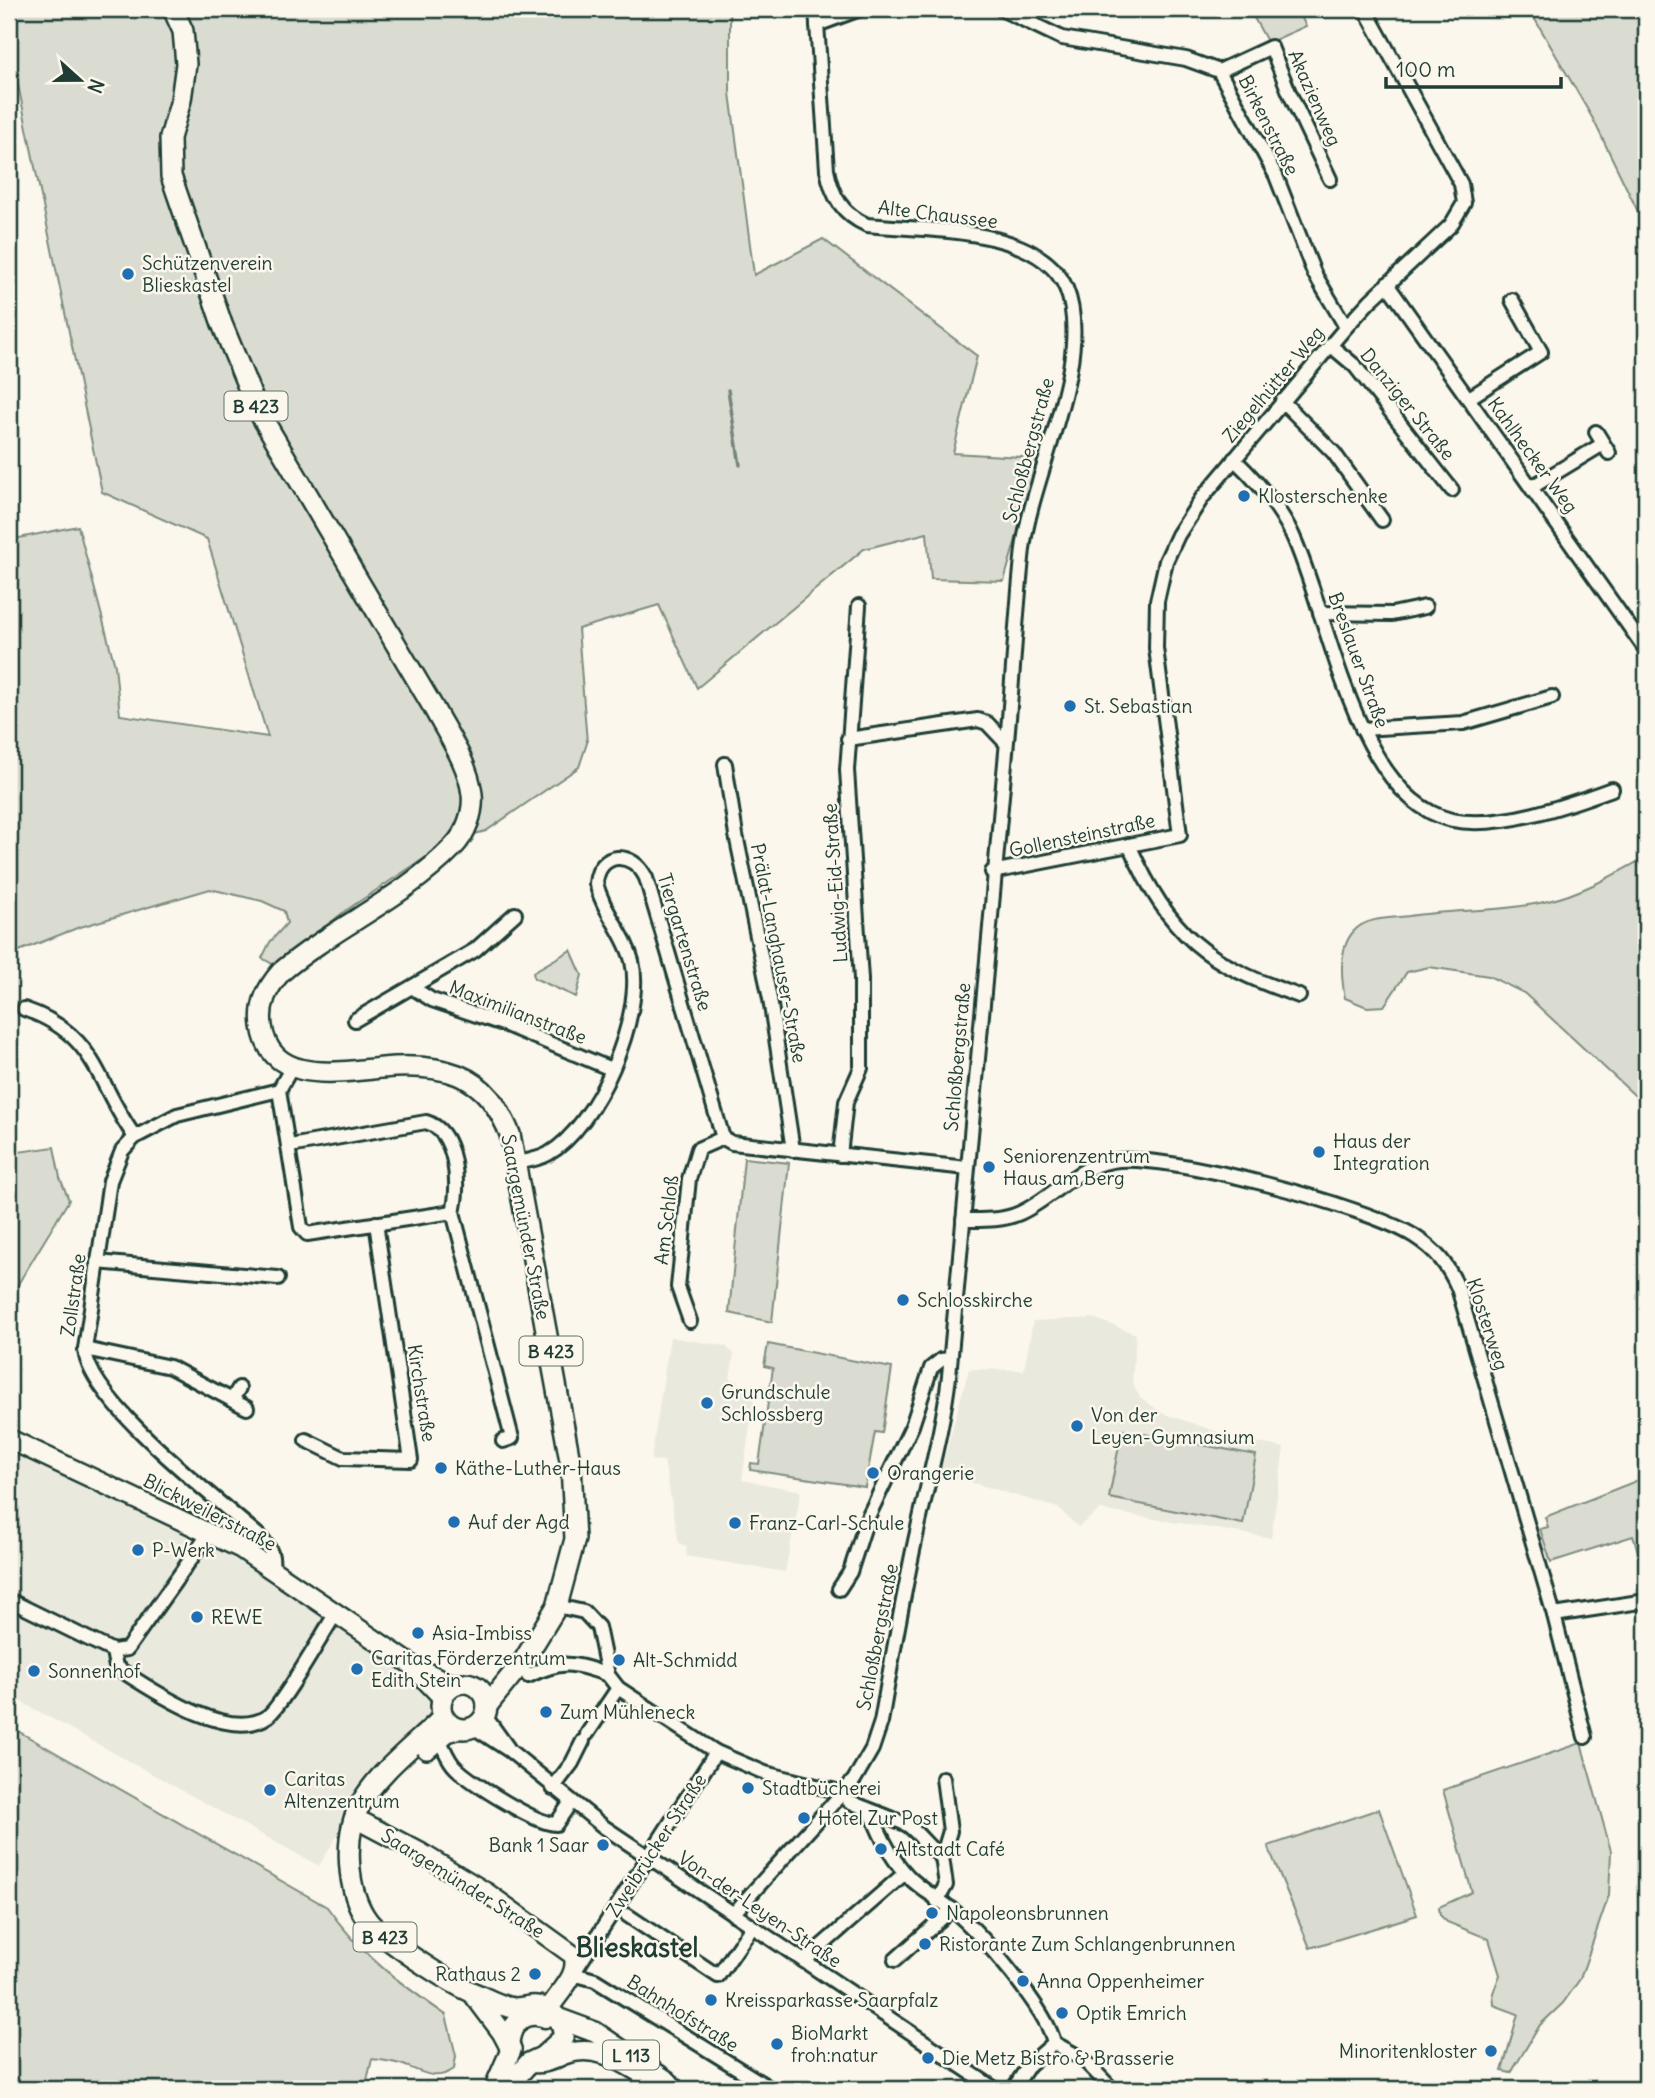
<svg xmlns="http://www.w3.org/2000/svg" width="1655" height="2098" viewBox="0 0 1655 2098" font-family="Delius,sans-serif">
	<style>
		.built { fill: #eae9de }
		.green { fill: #dbdcd1; stroke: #7d8c82; stroke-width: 2 }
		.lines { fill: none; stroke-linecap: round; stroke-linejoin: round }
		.stream { stroke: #74847b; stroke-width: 3.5 }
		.street-casing { stroke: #1f3d34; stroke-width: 18 }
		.secondary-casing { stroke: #1f3d34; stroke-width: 23 }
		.primary-casing { stroke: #1f3d34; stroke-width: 24 }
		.street { stroke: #fbf7ec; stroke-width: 12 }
		.secondary { stroke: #fbf7ec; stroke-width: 18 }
		.primary { stroke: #fbf7ec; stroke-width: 19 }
		.poi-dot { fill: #1f6fb2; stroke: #fbf7ec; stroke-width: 2.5 }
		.labels { text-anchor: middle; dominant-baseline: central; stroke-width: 5; stroke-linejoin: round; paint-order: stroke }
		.shield { fill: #fbf7ec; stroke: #61756b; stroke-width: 2 }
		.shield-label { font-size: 18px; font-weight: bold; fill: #1f3d34 }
		.street-label { font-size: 19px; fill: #1f3d34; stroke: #fbf7ec }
		.poi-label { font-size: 19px; fill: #1f3d34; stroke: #fbf7ec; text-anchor: start }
		.district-label { font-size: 26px; font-weight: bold; fill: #1f3d34; stroke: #fbf7ec }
	</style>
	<rect width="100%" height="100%" fill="#fbf7ec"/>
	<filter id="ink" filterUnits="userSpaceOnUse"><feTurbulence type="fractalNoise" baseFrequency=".0143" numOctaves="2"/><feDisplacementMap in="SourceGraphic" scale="14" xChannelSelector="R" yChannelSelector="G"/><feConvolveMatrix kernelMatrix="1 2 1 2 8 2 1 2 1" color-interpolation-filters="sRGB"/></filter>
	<g filter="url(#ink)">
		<g class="built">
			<path d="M1093,1318L1136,1334L1132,1383L1140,1397L1162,1413L1236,1438L1284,1448L1271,1538L1100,1510L1078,1527L1058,1508L940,1473L969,1369L1024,1370L1033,1321Z"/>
			<path d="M670,1337L725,1346L734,1354L730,1379L739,1381V1388L754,1399L742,1480L801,1491L785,1572L686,1556L687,1546L679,1543L664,1461L651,1460Z"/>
			<path d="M9,1448L181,1528L247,1564L426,1689L433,1700L429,1720L371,1779L319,1866L9,1695Z"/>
		</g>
		<g class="green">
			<path d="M9,9H730V93L754,275L823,239L977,356L953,453L1039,458L1004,581L931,579L927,533L864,549L697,688L659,605L578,629L587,743L579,767L486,831L452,840L345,911L276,966L262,958L270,942L287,923L284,911L262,901L210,889L77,928L9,955V540L78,526L115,666L120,715L268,737L207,539L102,492L9,41Z"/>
			<path d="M1249,9H1297L1306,26L1268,43Z"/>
			<path d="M1529,9H1646V228L1593,119Z"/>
			<path d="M1646,857V1106L1524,993L1489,976L1429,967L1407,972L1384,1006L1367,1007L1345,998C1341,977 1338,948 1354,931C1366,917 1392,918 1409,916C1455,909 1504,912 1548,901C1583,893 1615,874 1646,857Z"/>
			<path d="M571,950L582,975L576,997L534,978L533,972Z"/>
			<path d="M9,1121L14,1130L19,1152L54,1147L60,1178L69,1200L9,1299Z"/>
			<path d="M744,1158L789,1163L772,1322L729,1313Z"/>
			<path d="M768,1344L892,1368L882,1433L875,1432L865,1487L750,1470L751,1463L759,1464L773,1368L764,1366Z"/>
			<path d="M1122,1430L1256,1455L1243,1524L1109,1498Z"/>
			<path d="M1646,1477V1577L1633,1536L1551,1562L1540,1529L1548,1527L1545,1517Z"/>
			<path d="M9,1726L327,1907C361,1955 398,1982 446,2015L456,2056L454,2069C435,2083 420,2070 400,2064C391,2061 381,2060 372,2059L365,2089H9Z"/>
			<path d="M1581,1743L1611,1851L1609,1895L1580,1979L1563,2003L1540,2025L1511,2073L1502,2071L1518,2014L1494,2005L1493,1993L1500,1975L1489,1939L1447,1922L1440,1915L1439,1907L1472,1892L1443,1790Z"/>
			<path d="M1379,1809L1417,1915L1310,1948L1268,1846Z"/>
		</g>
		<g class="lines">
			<path class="stream" d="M728,390L740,465"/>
			<g class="street-casing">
				<g id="street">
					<path d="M1001,9L1062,38L1186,59L1219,71L1276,176L1314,273L1346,327"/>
					<path d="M817,25L860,9"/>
					<path d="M1219,71L1271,47L1289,92L1330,179"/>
					<path d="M1387,284L1646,650"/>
					<path d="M1330,345L1355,366L1452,490"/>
					<path d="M1469,398L1541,352L1512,300"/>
					<path d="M1282,401L1334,453L1382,520"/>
					<path d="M1596,432L1609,453"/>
					<path d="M1234,459C1257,481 1278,505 1292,534C1329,612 1355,799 1452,820C1499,830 1568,805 1612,789"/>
					<path d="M1532,487L1603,444"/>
					<path d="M1320,613L1392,614L1425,607"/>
					<path d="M1362,729L1463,723L1552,697"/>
					<path d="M848,739L978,720L987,723L1006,743"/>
					<path d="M725,764L736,835L770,999L793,1150"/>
					<path d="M1129,845C1170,936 1206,964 1299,996"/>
					<path d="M992,872L1180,835L1156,648L1157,601L1166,561L1178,535L1202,498L1346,327L1370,301L1451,225L1464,203L1461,184L1365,9"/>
					<path d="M413,988L432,1000L506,1025L611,1069"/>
					<path d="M24,1009C98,1034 95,1082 135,1137"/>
					<path d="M355,1020L475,950L515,914"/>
					<path d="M279,1090L301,1227L307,1234L453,1212"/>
					<path d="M290,1146L426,1122C457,1131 460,1186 453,1212L512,1438L503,1441"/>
					<path d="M840,1155L846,1102L861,1068V979L847,770L859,606"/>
					<path d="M517,1163C527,1161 539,1159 548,1154C597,1127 645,1014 632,961C625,933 603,912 596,883C599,851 633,850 646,878L723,1138L732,1143L967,1168"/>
					<path d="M963,1220C983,1220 1002,1221 1020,1213C1053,1198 1075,1167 1112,1161C1163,1151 1369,1207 1414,1236C1436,1250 1448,1265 1458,1288L1554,1615L1585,1737"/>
					<path d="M97,1262L278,1278"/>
					<path d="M690,1321L678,1287L689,1179L698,1149L723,1138"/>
					<path d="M85,1349L170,1367L247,1408"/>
					<path d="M232,1400L239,1388"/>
					<path d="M306,1440L343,1458L411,1460L376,1223"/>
					<path d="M272,1567C274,1552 268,1546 258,1535C217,1499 87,1400 85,1349L110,1181L122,1151L135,1137L177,1115L279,1090L292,1067"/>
					<path d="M839,1589L850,1572L867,1519L912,1426L931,1368L941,1360L950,1359"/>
					<path d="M9,1600L113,1651L127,1649L210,1532"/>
					<path d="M557,1606L584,1612L598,1627L608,1675L618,1688L716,1752L765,1773L840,1792"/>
					<path d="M1554,1615L1646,1601"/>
					<path d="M113,1651L116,1667C149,1688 229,1744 268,1716C283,1704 323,1633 336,1613"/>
					<path d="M528,1676C562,1660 572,1662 608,1675"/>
					<path d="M485,1716L508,1748"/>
					<path d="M473,1727L510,1751L604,1827L995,2089"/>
					<path d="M587,1734L618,1688"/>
					<path d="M439,1739C444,1748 448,1761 456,1768C472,1783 536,1824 556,1824L571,1802"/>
					<path d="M716,1752L573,1974L595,1980L771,2089"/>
					<path d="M553,1788L572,1763L583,1741"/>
					<path d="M849,1801C860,1807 905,1822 910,1827C922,1837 929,1849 942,1857"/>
					<path d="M871,1812C879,1833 892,1860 908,1876C922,1891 940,1899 955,1912C981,1933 1048,2011 1054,2043"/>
					<path d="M937,1901L946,1885L942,1857L950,1831L943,1778"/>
					<path d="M733,1914L854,1780L872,1749L881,1722C892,1659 903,1595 917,1532C928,1481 943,1429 949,1376C969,1165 986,953 1007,741C1013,677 1016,613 1023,549C1032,473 1095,358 1066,288C1039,225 923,231 867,225C842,214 832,196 827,170L816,9"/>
					<path d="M627,1915L718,1976L752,1927"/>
					<path d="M895,1960L952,1909"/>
					<path d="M804,1961L905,1873"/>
					<path d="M1054,2043L1083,2059L1112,2089"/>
					<path d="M1013,2089L1029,2065L1054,2043"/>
				</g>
			</g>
			<g class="secondary-casing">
				<g id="secondary">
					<path d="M9,1439L240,1548L415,1667L453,1685"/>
					<path d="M419,1673L442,1697"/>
					<path d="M364,1823L421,1853L487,1893L573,1955C582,1978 550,1998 545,2018"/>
					<path d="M533,2063C546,2065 556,2057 569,2053C601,2045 622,2063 649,2078"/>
				</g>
			</g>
			<g class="primary-casing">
				<g id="primary">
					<path d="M173,9L183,31L186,64L181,100L170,138L171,176L222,324L257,409L433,707C447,734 468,762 472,794C474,812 466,834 453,847C404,898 334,927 281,972C267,988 259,1004 262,1026C271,1091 351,1069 395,1067C416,1066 438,1067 458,1075C486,1086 499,1108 510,1134L571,1466L575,1539L557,1606L524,1660L487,1706"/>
					<circle cx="464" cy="1706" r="23"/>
					<path d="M442,1714L438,1722C412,1747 379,1772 361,1803C343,1834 346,1892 368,1921C383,1940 451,1984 474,1993C486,1998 501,2007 514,2008C525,2008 534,2003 545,2008C557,2014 564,2025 563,2038L542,2057L529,2063L505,2089"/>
					<path d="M427,1749L447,1732L458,1729"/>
					<path d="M475,1996L502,2032L511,2049"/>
					<path d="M557,2018L595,2032L667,2081L674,2089"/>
					<path d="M509,2046C509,2027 521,2012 540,2016"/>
					<path d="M497,2089V2082L511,2050"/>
				</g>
			</g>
			<use href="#street" class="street"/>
			<use href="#secondary" class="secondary"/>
			<use href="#primary" class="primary"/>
		</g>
	</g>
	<g class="poi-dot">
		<circle cx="128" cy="274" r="7"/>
		<circle cx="1244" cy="496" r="7"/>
		<circle cx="1070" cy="706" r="7"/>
		<circle cx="1319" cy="1152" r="7"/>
		<circle cx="989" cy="1167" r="7"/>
		<circle cx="903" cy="1300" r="7"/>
		<circle cx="707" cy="1403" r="7"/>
		<circle cx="1077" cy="1426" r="7"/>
		<circle cx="441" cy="1468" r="7"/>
		<circle cx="873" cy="1473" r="7"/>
		<circle cx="454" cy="1522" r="7"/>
		<circle cx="735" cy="1523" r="7"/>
		<circle cx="138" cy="1550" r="7"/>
		<circle cx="197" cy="1617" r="7"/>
		<circle cx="418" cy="1633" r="7"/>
		<circle cx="619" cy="1660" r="7"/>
		<circle cx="357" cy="1669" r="7"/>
		<circle cx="34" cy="1671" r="7"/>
		<circle cx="546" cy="1712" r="7"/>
		<circle cx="748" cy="1788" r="7"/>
		<circle cx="270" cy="1790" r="7"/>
		<circle cx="804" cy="1818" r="7"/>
		<circle cx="603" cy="1845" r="7"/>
		<circle cx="881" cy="1849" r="7"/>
		<circle cx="932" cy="1913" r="7"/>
		<circle cx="925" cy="1944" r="7"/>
		<circle cx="535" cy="1974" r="7"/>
		<circle cx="1023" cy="1981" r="7"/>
		<circle cx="711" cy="2000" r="7"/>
		<circle cx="1062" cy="2013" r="7"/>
		<circle cx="777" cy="2044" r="7"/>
		<circle cx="1491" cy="2051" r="7"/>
		<circle cx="928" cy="2058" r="7"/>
	</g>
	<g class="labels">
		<g class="shield">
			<rect x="224.5" y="391.5" width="63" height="29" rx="5"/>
			<rect x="519.5" y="1336.5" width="63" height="29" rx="5"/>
			<rect x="353.5" y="1922.5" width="63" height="29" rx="5"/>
			<rect x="603" y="2040.5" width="56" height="29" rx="5"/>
		</g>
		<g class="shield-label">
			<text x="256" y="406">B 423</text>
			<text x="551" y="1351">B 423</text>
			<text x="385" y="1937">B 423</text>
			<text x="631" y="2055">L 113</text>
		</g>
		<g class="street-label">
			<text transform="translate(1315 98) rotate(66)">Akazienweg</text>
			<text transform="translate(1269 125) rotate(63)">Birkenstraße</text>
			<text transform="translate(938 214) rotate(7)">Alte Chaussee</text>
			<text transform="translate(1273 384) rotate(-50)">Ziegelhütter Weg</text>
			<text transform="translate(1408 404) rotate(51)">Danziger Straße</text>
			<text transform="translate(1028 450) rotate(-75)">Schloßbergstraße</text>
			<text transform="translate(1533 455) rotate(54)">Kahlhecker Weg</text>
			<text transform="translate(1359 660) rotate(70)">Breslauer Straße</text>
			<text transform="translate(1082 835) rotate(-12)">Gollensteinstraße</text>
			<text transform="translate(835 883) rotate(-94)">Ludwig-Eid-Straße</text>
			<text transform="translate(685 942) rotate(73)">Tiergartenstraße</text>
			<text transform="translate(779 953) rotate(79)">Prälat-Langhauser-Straße</text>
			<text transform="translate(518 1012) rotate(21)">Maximilianstraße</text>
			<text transform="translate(957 1057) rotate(-85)">Schloßbergstraße</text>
			<text transform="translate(666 1220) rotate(-83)">Am Schloß</text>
			<text transform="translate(526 1227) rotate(79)">Saargemünder Straße</text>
			<text transform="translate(73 1295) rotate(-82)">Zollstraße</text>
			<text transform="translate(1488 1324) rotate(72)">Klosterweg</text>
			<text transform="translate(422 1393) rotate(81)">Kirchstraße</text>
			<text transform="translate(210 1512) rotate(27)">Blickweilerstraße</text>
			<text transform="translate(877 1637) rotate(-79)">Schloßbergstraße</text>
			<text transform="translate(656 1845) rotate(-57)">Zweibrücker Straße</text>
			<text transform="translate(463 1883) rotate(32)">Saargemünder Straße</text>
			<text transform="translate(760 1909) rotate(34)">Von-der-Leyen-Straße</text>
			<text transform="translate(683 2013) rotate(32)">Bahnhofstraße</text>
		</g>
		<g class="poi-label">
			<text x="142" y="263">Schützenverein<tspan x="142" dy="22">Blieskastel</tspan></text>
			<text x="1258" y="496">Klosterschenke</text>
			<text x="1084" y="706">St. Sebastian</text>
			<text x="1333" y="1141">Haus der<tspan x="1333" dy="22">Integration</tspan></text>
			<text x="1003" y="1156">Seniorenzentrum<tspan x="1003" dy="22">Haus am Berg</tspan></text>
			<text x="917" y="1300">Schlosskirche</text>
			<text x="721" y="1392">Grundschule<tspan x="721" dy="22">Schlossberg</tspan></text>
			<text x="1091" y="1415">Von der<tspan x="1091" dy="22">Leyen-Gymnasium</tspan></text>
			<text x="455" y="1468">Käthe-Luther-Haus</text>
			<text x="887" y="1473">Orangerie</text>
			<text x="468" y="1522">Auf der Agd</text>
			<text x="749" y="1523">Franz-Carl-Schule</text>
			<text x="152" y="1550">P-Werk</text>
			<text x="211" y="1617">REWE</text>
			<text x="432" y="1633">Asia-Imbiss</text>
			<text x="371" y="1658">Caritas Förderzentrum<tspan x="371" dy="22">Edith Stein</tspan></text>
			<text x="633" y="1660">Alt-Schmidd</text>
			<text x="48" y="1671">Sonnenhof</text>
			<text x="560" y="1712">Zum Mühleneck</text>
			<text x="284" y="1779">Caritas<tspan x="284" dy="22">Altenzentrum</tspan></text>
			<text x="762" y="1788">Stadtbücherei</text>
			<text x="818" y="1818">Hotel Zur Post</text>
			<text x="589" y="1845" text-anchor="end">Bank 1 Saar</text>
			<text x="895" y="1849">Altstadt Café</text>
			<text x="946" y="1913">Napoleonsbrunnen</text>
			<text x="939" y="1944">Ristorante Zum Schlangenbrunnen</text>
			<text x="521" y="1974" text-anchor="end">Rathaus 2</text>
			<text x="1037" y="1981">Anna Oppenheimer</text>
			<text x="725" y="2000">Kreissparkasse Saarpfalz</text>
			<text x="1076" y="2013">Optik Emrich</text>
			<text x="791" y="2033">BioMarkt<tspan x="791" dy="22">froh:natur</tspan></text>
			<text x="1477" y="2051" text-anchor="end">Minoritenkloster</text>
			<text x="942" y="2058">Die Metz Bistro &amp; Brasserie</text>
		</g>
		<g class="district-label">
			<text x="637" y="1947">Blieskastel</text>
		</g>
	</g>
	<rect width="1655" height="2098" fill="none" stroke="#fbf7ec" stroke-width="35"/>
	<rect x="18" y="18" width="1620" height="2063" fill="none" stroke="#1f3d34" stroke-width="2.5" filter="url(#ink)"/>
	<g transform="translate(80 80) rotate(111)" stroke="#fbf7ec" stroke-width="5" paint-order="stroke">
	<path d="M0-5L12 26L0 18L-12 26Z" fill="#1f3d34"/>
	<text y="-10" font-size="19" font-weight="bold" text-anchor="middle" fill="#1f3d34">N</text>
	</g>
	<path d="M1386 77v10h175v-10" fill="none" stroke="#1f3d34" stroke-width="3.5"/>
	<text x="1396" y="77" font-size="21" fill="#1f3d34" stroke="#fbf7ec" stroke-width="5" paint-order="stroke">100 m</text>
</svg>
